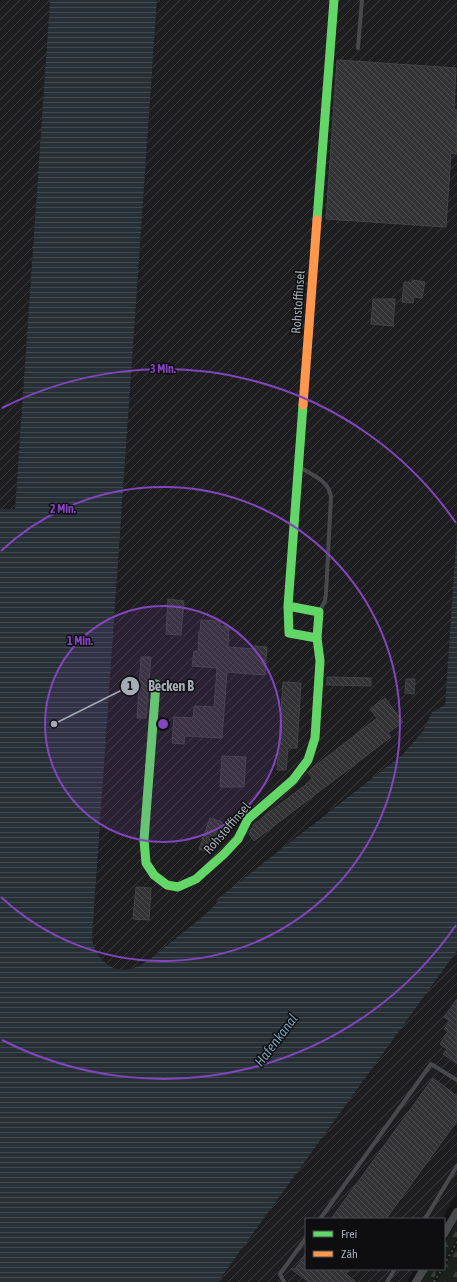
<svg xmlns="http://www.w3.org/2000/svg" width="457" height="1282" viewBox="0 0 457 1282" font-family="'Asap Condensed',sans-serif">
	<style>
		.industrial { fill: url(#industrial-furrows) }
		.forest { fill: url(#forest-firs) }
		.water { fill: url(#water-rules) }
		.building { fill: url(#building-back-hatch); stroke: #424448 }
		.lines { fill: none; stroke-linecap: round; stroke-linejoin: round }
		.path { stroke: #4a4b4f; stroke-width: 2; stroke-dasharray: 2 3; stroke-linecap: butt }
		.lane { stroke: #48494d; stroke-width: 4 }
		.street { stroke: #48494d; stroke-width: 8 }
		.fast { stroke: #63d668; stroke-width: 9 }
		.slow { stroke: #ff974d; stroke-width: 9 }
		.ring { fill: none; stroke: #8345bd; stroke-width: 2 }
		.labels { text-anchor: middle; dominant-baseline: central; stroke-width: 3; stroke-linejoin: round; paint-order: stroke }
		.street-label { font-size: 13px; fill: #a4abb6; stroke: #0e0e10 }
		.water-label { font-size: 14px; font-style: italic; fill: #799cb3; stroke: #0e0e10 }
		.centre { fill: #8345bd; stroke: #0e0e10; stroke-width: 2 }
		.ring-label { font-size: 12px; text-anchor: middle; font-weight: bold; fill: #8345bd; stroke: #0e0e10; stroke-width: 3; stroke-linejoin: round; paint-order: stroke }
		.leader { fill: none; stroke: #a4abb6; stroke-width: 1.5 }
		.callout-dot { fill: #a4abb6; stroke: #0e0e10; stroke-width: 1.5 }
		.mark-label { font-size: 12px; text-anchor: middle; font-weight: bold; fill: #111 }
		.callout-label { font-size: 14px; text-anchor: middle; font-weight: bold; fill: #a4abb6; stroke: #0e0e10; stroke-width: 3; stroke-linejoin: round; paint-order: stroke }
	</style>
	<defs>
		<pattern id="industrial-furrows" width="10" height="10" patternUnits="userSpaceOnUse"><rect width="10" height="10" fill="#1e1e20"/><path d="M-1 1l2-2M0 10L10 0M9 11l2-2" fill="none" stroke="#3c3c3e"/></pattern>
		<pattern id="forest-firs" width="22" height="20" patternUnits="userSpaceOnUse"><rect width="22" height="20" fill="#1a211a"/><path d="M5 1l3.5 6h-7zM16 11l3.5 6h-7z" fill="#383f39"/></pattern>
		<pattern id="water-rules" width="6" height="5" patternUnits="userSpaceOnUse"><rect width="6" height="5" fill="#273036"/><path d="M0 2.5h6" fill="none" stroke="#434b51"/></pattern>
		<pattern id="building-back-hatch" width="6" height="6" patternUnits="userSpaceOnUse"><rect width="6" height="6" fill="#333335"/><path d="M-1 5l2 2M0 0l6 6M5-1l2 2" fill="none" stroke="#4e4e50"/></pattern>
	</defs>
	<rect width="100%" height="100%" fill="#141414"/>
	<g class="industrial">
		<path d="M0,0H50L15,510L0,509Z"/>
		<path d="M157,0H457V539L445,705L432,712L423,731L403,754L317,820L217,901L218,903L145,963L128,970L118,969L108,965L100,958L94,949L92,939Z"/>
		<path d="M457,951V1192L442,1219H306V1269H414L407,1282H218Z"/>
	</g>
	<g class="forest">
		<path d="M457,1221V1238L444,1261V1244Z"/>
		<path d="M457,1246V1282H436Z"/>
		<path d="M429,1269H439L432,1282H422Z"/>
	</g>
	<path class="water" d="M50,0H157L92,939C96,960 114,976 136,967C147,963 157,953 166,946C183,932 201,918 218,903L216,900L403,754L423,731L432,712L445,705L457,530V951L218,1282H0V509H15Z"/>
	<g class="building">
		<path d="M337,60L456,68L454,109L457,110V154L451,153L446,227L326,219Z"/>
		<path d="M412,280L425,282L422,298L414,297L413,303L402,302L404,282L412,283Z"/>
		<path d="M373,299H395L393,326L371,324Z"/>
		<path d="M168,599L184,601L181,635L166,634Z"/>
		<path d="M201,620L220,621V626L229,627L228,647L255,649V646L267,647L265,675L227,672L222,738L185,736L184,744L172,743L174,717L193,718L194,706L214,707L217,668L192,666L194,651H198L199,632H200Z"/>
		<path d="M141,657H151L146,718H137Z"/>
		<path d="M327,677L371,678V686L327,685Z"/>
		<path d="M406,679H415L414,694L405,693Z"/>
		<path d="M283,682L301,683L297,748H288L286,770H277Z"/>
		<path d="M385,698L403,722L388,733L391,737L254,841L249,834L254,824L313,779L308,773L310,770L377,718L370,709Z"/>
		<path d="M222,756L246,757L244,787H220Z"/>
		<path d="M210,818L222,822L211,853L199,849Z"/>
		<path d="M136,887L151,888L149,920L133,919Z"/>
		<path d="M457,999V1064L443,1054L447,1049L440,1044L448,1032L444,1029L450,1021L444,1017Z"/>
		<path d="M433,1078L457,1096V1121L386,1219H331Z"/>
		<path d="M306,1253V1269H350L346,1274L356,1282H309L291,1269H295Z"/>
	</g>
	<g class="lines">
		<g class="path">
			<path d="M444,1265L457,1242"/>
			<path d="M434,1282L442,1269"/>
		</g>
		<g class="lane">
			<path d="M358,48L362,0"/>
			<path d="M301,468C313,475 329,481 331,497L326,593L325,601L319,612"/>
			<path d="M320,1219L431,1064L457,1080"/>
			<path d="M425,1219L457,1166"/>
			<path d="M284,1282L280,1274L306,1238"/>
			<path d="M387,1282L395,1269"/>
		</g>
		<g class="street">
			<path d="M444,1234L457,1212"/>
			<path d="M416,1282L424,1269"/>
		</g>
		<g class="fast">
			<path d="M317,220L334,0"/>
			<path d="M288,606L319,612L317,638L289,633L288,606L303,405"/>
			<path d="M156,684L144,840L146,863L154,875L167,885L178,887L196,879L224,854L238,839L248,819L293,780L308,760L315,738L320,661L317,638"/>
		</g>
		<path class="slow" d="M303,405L317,220"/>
	</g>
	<circle cx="163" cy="724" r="118" fill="#8345bd" fill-opacity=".12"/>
	<g class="ring">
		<circle cx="163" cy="724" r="118"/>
		<path d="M1 551A237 237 0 1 1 1 897"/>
		<path d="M456 925A355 355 0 0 1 2 1040M2 408A355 355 0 0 1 456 523"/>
	</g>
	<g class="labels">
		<g class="street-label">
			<text transform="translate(298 302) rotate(-86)">Rohstoffinsel</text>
			<text transform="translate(227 828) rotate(-49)">Rohstoffinsel</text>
		</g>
		<g class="water-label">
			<text transform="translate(276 1040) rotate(-53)">Hafenkanal</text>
		</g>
	</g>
	<circle cx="163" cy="724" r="6" class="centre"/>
	<g class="ring-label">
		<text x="163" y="373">3 Min.</text>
		<text x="63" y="513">2 Min.</text>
		<text x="80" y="645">1 Min.</text>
	</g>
	<path class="leader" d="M54 724L130 686"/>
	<g class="callout-dot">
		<circle cx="54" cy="724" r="4"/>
		<circle cx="130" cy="686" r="10"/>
	</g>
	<g class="mark-label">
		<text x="130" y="690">1</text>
	</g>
	<g class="callout-label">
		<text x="171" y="691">Becken B</text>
	</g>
	<rect x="305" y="1218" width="140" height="52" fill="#0e0e10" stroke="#4a4d52"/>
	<rect x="313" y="1231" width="20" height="6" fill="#63d668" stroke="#4a4d52"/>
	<text x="341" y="1238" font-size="12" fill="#a4abb6">Frei</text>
	<rect x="313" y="1251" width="20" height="6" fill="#ff974d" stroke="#4a4d52"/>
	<text x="341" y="1258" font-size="12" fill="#a4abb6">Zäh</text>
</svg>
